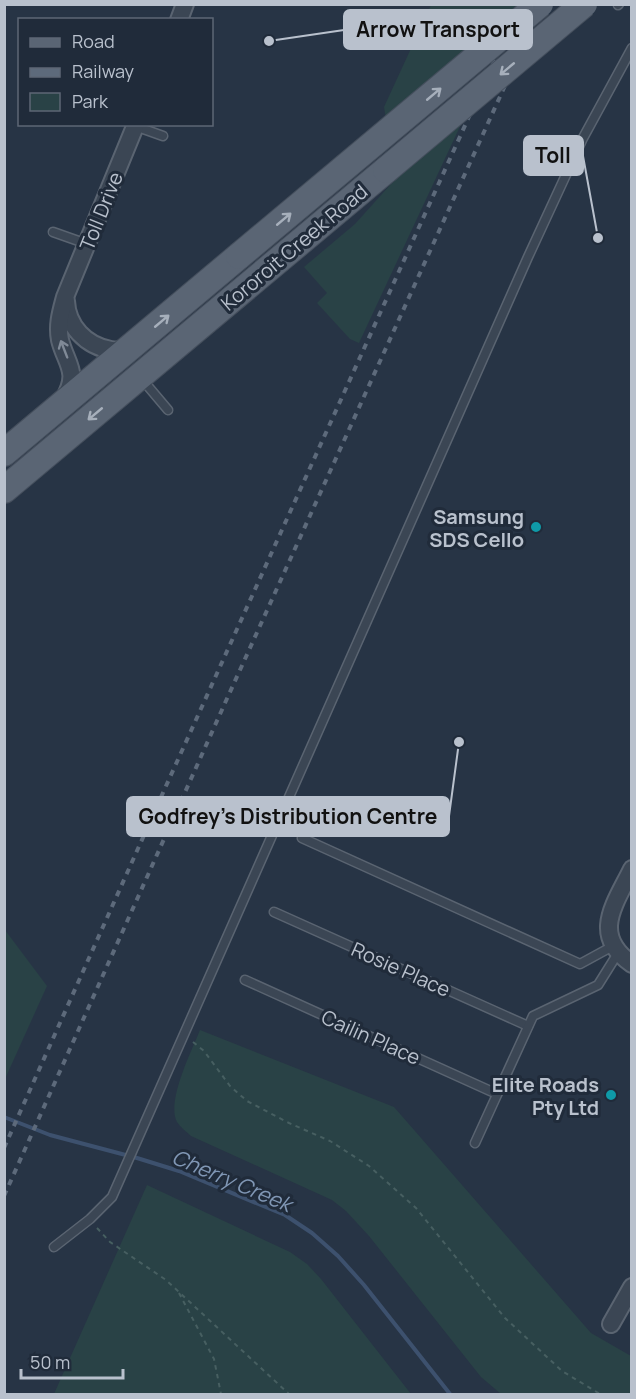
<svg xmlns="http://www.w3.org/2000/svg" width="636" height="1399" viewBox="0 0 636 1399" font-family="Manrope,sans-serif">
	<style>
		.green { fill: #294246 }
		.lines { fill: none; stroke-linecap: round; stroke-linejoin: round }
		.stream { stroke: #3d516e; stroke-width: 4 }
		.service-casing { stroke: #5a6471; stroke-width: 11 }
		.minor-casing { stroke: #5a6471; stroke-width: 20 }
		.primary-casing { stroke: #454f5d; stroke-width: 28 }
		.path { stroke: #475f61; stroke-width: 2; stroke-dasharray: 4.5 4.5; stroke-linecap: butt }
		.service { stroke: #3b4654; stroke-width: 8 }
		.minor { stroke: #3b4654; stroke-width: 16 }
		.primary { stroke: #5a6574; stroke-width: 26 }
		.rail { stroke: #5d6a7b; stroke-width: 4; stroke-dasharray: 6 6; stroke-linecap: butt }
		.primary-bridge-casing { stroke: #454f5d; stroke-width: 28; stroke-linecap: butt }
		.primary-bridge { stroke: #5a6574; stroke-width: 26 }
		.oneway { stroke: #a6afbb }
		.oneway2 { stroke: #808a97 }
		.culture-dot { fill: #0f9aa8; stroke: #202b3a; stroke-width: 2 }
		.labels { text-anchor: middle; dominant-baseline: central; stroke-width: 6; stroke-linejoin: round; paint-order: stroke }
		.street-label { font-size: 20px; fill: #b9c1cd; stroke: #202b3a }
		.poi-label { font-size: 20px; font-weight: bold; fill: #b9c1cd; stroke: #202b3a; text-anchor: end }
		.water-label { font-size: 21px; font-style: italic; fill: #8097b5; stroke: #202b3a }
		.leader { fill: none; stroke: #b9c1cd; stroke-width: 2 }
		.callout-dot { fill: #b9c1cd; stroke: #202b3a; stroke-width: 2 }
		.callout { fill: #b9c1cd; stroke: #b9c1cd; stroke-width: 2 }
		.callout-label { font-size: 21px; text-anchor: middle; font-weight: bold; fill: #111 }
	</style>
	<rect width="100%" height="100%" fill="#273445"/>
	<g class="green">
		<path d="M431,5H516L509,21L387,125L384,107Z"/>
		<path d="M463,120L359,343L350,339L317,303L327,293L304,267L355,224L400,174Z"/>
		<path d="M5,930L47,986L5,1079Z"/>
		<path d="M200,1030L394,1107L591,1333L631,1356V1394H501L481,1377L369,1236L346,1211L332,1200L191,1136C187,1132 180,1127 177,1122C166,1102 192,1050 200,1030Z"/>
		<path d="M147,1185L290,1252L307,1264L321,1279L411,1394H54Z"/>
	</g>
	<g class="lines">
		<path class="stream" d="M4,1117L50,1135L137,1158L179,1171L285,1215L312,1233L338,1256L364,1285L450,1394"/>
		<g class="service-casing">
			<g id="service">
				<path d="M618,5L619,4"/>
				<path d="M135,126L163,136"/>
				<path d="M53,232L87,244"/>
				<path d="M141,378L168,410"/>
				<path d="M302,838L580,964L613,946"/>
				<path d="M274,912L528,1026"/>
				<path d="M245,980L497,1094"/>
				<path d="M475,1143L533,1016L598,985L618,953"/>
				<path d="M54,1247L90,1219L112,1197L528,257L583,138L632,48"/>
			</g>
		</g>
		<g class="minor-casing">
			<g id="minor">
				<path d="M179,20L185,4"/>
				<path d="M66,301C67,326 86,346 111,350C117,351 123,351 129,347"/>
				<path d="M64,399C80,372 66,364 60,340C57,325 61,312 65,297L136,124"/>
				<path d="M632,869C615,904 590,935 632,964"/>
				<path d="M611,1324L632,1287"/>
			</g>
		</g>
		<g class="primary-casing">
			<g id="primary">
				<path d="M4,453L239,256"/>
				<path d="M4,490L386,170"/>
			</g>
		</g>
		<g class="path">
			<path d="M193,1042L204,1051L230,1086L247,1101L289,1123L330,1141L369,1166L416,1208L505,1318L562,1371L600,1394"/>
			<path d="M97,1228L110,1242L166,1280L289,1394"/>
			<path d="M179,1293L214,1359L221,1394"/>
		</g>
		<use href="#service" class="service"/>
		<use href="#minor" class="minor"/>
		<use href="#primary" class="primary"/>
		<g class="rail">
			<path d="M4,1148L166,786L520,4"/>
			<path d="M4,1196L225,703L542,4"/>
		</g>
		<g class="primary-bridge-casing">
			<g id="primary-bridge">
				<path d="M386,170L584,4"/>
				<path d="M239,256L540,4"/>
			</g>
		</g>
		<use href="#primary-bridge" class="primary-bridge"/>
	</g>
	<defs><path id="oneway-shaft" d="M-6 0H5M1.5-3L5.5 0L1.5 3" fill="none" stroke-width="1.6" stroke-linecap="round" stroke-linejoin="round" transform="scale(1.5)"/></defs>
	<g class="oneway">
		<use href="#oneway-shaft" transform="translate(507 69) rotate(140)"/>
		<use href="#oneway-shaft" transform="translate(434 94) rotate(-40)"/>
		<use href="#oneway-shaft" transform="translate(284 219) rotate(-40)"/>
		<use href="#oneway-shaft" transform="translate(162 321) rotate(-40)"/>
		<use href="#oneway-shaft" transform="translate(95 414) rotate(140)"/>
	</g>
	<use class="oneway2" href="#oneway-shaft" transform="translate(64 349) rotate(-111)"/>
	<g class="culture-dot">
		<circle cx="536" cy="527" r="6"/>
		<circle cx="611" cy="1095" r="6"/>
	</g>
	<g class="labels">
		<g class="street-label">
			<text transform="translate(101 211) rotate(-68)">Toll Drive</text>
			<text transform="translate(294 247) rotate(-40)">Kororoit Creek Road</text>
			<text transform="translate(401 969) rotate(24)">Rosie Place</text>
			<text transform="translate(371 1037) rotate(24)">Cailin Place</text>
		</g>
		<g class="poi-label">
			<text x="524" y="516">Samsung<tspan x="524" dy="23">SDS Cello</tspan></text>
			<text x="599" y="1084">Elite Roads<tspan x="599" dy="23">Pty Ltd</tspan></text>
		</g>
		<g class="water-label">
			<text transform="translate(232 1180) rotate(23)">Cherry Creek</text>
		</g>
	</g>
	<path class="leader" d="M269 41L344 30M598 238L583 156M459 742L449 816"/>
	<g class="callout-dot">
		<circle cx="269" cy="41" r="6"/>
		<circle cx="598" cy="238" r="6"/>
		<circle cx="459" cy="742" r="6"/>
	</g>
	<g class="callout">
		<rect x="344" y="10" width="188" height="39" rx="6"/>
		<rect x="524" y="136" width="59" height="39" rx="6"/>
		<rect x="127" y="797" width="322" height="39" rx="6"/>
	</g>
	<g class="callout-label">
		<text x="438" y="37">Arrow Transport</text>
		<text x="553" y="163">Toll</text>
		<text x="288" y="824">Godfrey's Distribution Centre</text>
	</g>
	<rect width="636" height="1399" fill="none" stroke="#b9c1cd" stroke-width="12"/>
	<rect x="18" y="18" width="195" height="108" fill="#202b3a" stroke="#5d6775" stroke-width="1.5"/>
	<rect x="30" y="38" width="30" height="9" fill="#5a6574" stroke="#5d6775" stroke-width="1.5"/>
	<text x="72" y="48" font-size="18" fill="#b9c1cd">Road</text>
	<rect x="30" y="68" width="30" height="9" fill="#5d6a7b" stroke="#5d6775" stroke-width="1.5"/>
	<text x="72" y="78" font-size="18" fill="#b9c1cd">Railway</text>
	<rect x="30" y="93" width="30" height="18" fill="#294246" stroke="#5d6775" stroke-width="1.5"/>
	<text x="72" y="108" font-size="18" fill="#b9c1cd">Park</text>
	<path d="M21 1369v9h102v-9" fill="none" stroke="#b9c1cd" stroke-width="3"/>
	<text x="30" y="1369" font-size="18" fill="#b9c1cd" stroke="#202b3a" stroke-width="4.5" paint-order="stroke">50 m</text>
</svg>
